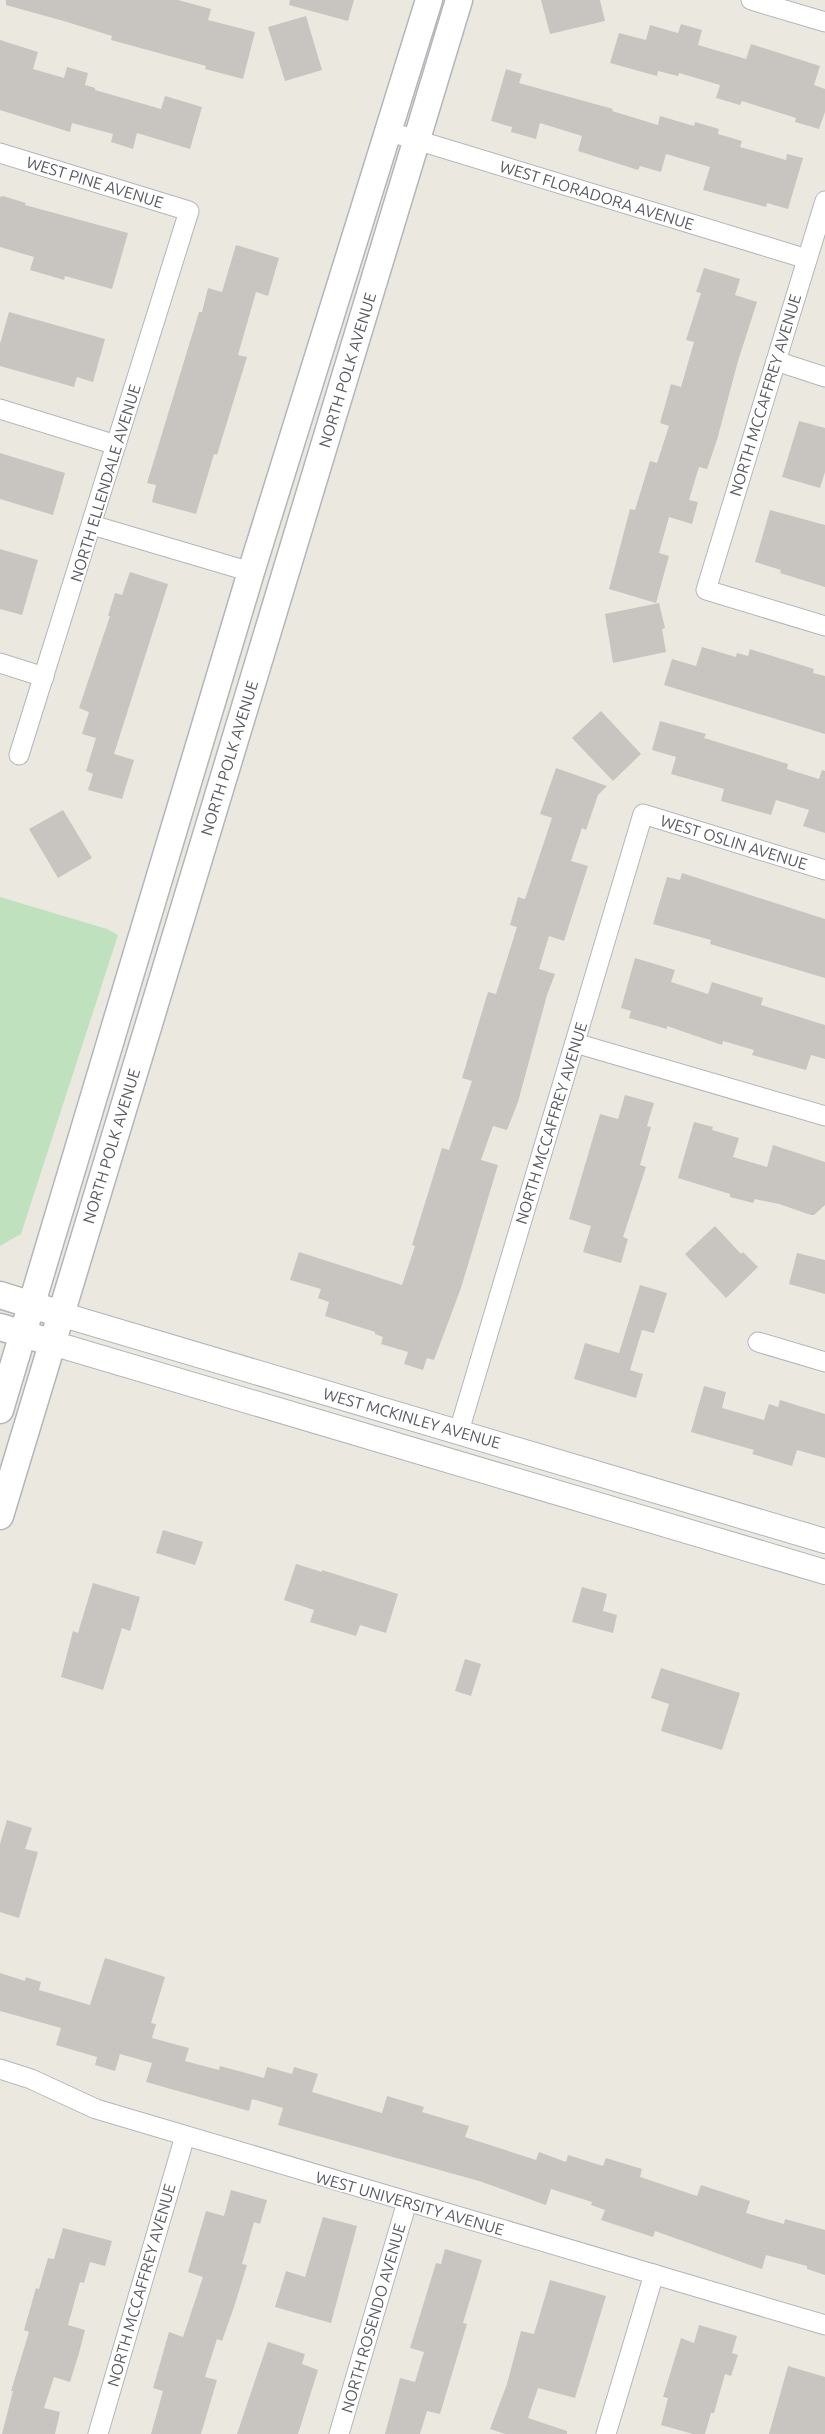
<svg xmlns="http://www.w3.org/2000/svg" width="825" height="2434" viewBox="0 0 825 2434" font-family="Ubuntu,sans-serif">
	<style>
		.green { fill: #bfe1be }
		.building { fill: #c8c5c0 }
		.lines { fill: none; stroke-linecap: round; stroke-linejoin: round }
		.minor-casing { stroke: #b3b6ba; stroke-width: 21 }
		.tertiary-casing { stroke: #b3b6ba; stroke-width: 26 }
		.secondary-casing { stroke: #b2b5ba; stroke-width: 29 }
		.minor { stroke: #fff; stroke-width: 19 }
		.tertiary { stroke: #fff; stroke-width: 24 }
		.secondary { stroke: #fff; stroke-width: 26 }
		.labels { text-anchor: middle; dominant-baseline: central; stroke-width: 4; stroke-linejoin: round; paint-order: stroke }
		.street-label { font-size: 16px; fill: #595c60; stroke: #fff }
	</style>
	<rect width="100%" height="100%" fill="#ebe8e0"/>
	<path class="green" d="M0,897L107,929L118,935L21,1234L0,1246Z"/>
	<g class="building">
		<path d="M6,0H178L211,9L208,20L255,32L243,79L205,69L206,66L111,40L112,36L67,22L6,5Z"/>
		<path d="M290,0H354L348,21L289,5Z"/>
		<path d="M541,0H600L605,21L550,34Z"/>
		<path d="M306,16L322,70L285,81L268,27Z"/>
		<path d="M681,24L702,30L698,45L746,59L751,44L820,66L814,85L825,89V112L819,129L795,122L796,118L742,101L740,105L716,98L720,85L679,73L678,76L658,71L657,76L610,63L619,33L646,40L650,25L678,33Z"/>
		<path d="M0,40L38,52L33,69L64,78L67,67L88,73L85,85L95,88V90L161,109L165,96L202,107L190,149L137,133L133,149L111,142L113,134L72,123L70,132L0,110Z"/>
		<path d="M506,69L522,74L519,83L613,109L612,111L658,125L660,116L694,126L695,122L719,129L718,134L742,141L740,147L786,160L787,154L803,158L788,209L767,203L766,207L703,190L710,167L666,154L661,172L640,166L638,170L578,151L582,136L540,123L536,139L511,132L512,127L491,121Z"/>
		<path d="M3,196L26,203L25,205L128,233L112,289L65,276L64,280L30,270L34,257L0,247V197Z"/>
		<path d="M236,245L279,258L268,296L256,292L238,355L247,357L217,455L214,454L196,514L152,502L156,485L147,483L199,312H202L208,288L222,292Z"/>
		<path d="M704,268L740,279L735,295L757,302L738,361L717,440L707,469L699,467L689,500L698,502L692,524L669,517L659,553L669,556L656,603L609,589L630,509L635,510L650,461L657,463L669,426L660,423L671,384L681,387L694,342L686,340L701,293L696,292Z"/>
		<path d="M9,312L105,339L93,382L77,377L74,387L0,366V344Z"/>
		<path d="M799,421L825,428V472L820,488L782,477Z"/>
		<path d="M0,453L65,473L53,515L0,499Z"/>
		<path d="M770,510L825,525V587L780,573L781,570L755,562Z"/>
		<path d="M0,549L38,560L22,615L0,609Z"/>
		<path d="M130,572L168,584L114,754L134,760L122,799L88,790L93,774L86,771L96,738L82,734L89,712L79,708L110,616H108L115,593L122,595Z"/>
		<path d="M659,603L665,628L662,629L666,652L613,663L605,614Z"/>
		<path d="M702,647L736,657L737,653L748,656L750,649L814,669L813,673L825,676V734L664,685L672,659L696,666Z"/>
		<path d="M601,711L641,754L613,781L572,738Z"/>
		<path d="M660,721L706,734L704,738L788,764L787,769L819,779L822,770L825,771V833L803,826L809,810L776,800L771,815L721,801L724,789L671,774L676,757L652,750Z"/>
		<path d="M556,768L607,786L598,795L586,830L582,828L571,861L588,866L564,941L549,936L539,969L555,974L547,995L518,1102L507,1130L493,1126L481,1160L498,1165L461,1288L434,1360L427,1358L423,1370L404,1364L408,1352L381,1344L383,1337L375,1334V1332L325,1316L329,1302L318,1298L321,1289L290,1280L299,1252L402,1285L415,1246L412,1245L442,1148L449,1150L472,1081L462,1078L488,992L496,994L517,927L510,925L518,897L525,899L552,818L540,814Z"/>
		<path d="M63,810L92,858L58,878L29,829Z"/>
		<path d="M682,873L825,919V978L710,944L711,940L653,924L667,877L680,880Z"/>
		<path d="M635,958L675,970L671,982L708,994L712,982L763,998L761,1005L825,1025V1059L811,1055L806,1070L752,1055L754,1050L723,1041L722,1045L667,1026V1029L629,1018L631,1011L621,1008Z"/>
		<path d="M625,1095L654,1103L647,1126L651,1127L640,1165L646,1167L623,1237L628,1239L621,1263L583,1252L591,1226L569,1219L600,1114L618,1119Z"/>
		<path d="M694,1122L713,1127L712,1130L739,1138L733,1157L767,1167L773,1145L825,1162V1205L814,1215H811L779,1204L755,1199L753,1203L730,1197V1194L678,1178Z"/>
		<path d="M715,1226L741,1254L743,1252L758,1267L726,1298L685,1254Z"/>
		<path d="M797,1253L825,1260V1294L789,1284Z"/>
		<path d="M640,1285L667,1293L654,1333L642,1330L630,1370L643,1374L636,1398L574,1379L585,1343L619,1353Z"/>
		<path d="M704,1386L726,1392L722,1408L764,1420L769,1404L778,1407L780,1400L825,1414V1458L797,1450L792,1466L752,1454L754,1450L691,1432Z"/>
		<path d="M163,1530L203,1542L195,1565L156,1553Z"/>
		<path d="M296,1564L322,1572V1570L398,1594L386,1633L360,1625L356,1636L310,1622L314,1610L284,1600Z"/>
		<path d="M93,1583L140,1597L130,1631L122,1628L103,1690L61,1677L73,1631L78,1633Z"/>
		<path d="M582,1587L607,1594L603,1611L617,1615L613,1633L572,1622Z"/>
		<path d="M465,1659L481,1664L471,1696L455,1691Z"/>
		<path d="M661,1668L740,1693L722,1750L661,1731L669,1704L651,1698Z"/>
		<path d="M7,1820L32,1828L25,1849L38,1852L19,1918L0,1912V1844Z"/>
		<path d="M105,1958L165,1977L151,2023L156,2024L152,2038L189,2048L185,2061L219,2070L220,2066L264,2078L267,2067L292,2074L294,2067L318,2074L312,2092L382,2113L387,2096L424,2107L422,2112L469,2126L465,2137L536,2160L539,2152L566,2162L568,2155L603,2166L606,2158L642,2169L640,2177L697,2196L701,2185L750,2201L746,2213L784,2224L785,2219L825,2230V2275L807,2269V2266L766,2255L762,2269L747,2264L655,2231L653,2237L601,2220L605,2210L591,2205L592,2202L551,2189L546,2205L479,2181L278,2125L283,2108L252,2099L249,2111L146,2082L152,2063L120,2054L115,2071L95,2065L97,2057L56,2045L61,2028L0,2011V1973L25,1981L26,1977L41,1982L39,1990L90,2005Z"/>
		<path d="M231,2190L267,2200L260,2224L254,2222L242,2264L247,2265L234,2307L222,2341L217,2339L205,2377L217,2380L201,2434H151L163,2391L153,2388L169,2332L183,2337L203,2277L188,2272L206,2211L224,2216Z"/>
		<path d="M323,2217L357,2226L331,2323L275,2307L286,2271L305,2277Z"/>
		<path d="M63,2228L112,2241L105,2266L90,2262L84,2283L80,2282L68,2325L85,2330L79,2353L70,2382L54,2377L44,2408L60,2412L55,2434H2L13,2391H11L29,2332L24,2330L36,2288L39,2289L48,2258L54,2259Z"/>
		<path d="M445,2249L482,2260L463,2323L467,2324L440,2414L427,2411L420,2434H385L400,2378L415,2382L424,2352L410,2348L436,2263L441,2264Z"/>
		<path d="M550,2280L606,2296L575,2398L538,2388L528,2418L567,2431V2434H505L490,2429L507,2384L521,2331L534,2334Z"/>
		<path d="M699,2325L737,2336L732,2353L738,2355L731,2376L725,2374L714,2413H711L705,2434H693L661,2425L668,2398L663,2397L681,2338L694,2343Z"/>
		<path d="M268,2342L305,2354L302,2364L318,2370L298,2434H237Z"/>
		<path d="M788,2366L825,2377V2434H769Z"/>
	</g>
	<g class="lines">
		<g class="minor-casing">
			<g id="minor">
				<path d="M751,0L825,22"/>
				<path d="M387,131L807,259"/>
				<path d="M0,153L189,211L19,755"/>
				<path d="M825,201L706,590L825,626"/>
				<path d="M776,361L825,377"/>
				<path d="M0,409L116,445"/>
				<path d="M92,525L251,572"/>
				<path d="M0,663L44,677"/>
				<path d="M575,1043L825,1116"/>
				<path d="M758,1342L825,1362"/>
				<path d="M459,1431L643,814L825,870"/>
				<path d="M0,2069L31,2079L96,2109L825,2325"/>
				<path d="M98,2434L185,2136"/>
				<path d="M339,2434L407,2202"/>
				<path d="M606,2434L654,2274"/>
			</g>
		</g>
		<g class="tertiary-casing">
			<g id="tertiary">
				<path d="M60,1314L825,1541"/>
				<path d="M52,1343L825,1572"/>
			</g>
		</g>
		<g class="secondary-casing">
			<g id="secondary">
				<path d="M0,1295L48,1310"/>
				<path d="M0,1327L40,1339"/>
				<path d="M0,1410L251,572L429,0"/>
				<path d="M0,1516L459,0"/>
			</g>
		</g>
		<use href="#minor" class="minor"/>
		<use href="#tertiary" class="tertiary"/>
		<use href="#secondary" class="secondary"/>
	</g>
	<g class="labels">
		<g class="street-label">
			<text transform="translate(95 182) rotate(17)">WEST PINE AVENUE</text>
			<text transform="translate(597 195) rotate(17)">WEST FLORADORA AVENUE</text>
			<text transform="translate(347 370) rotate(-73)">NORTH POLK AVENUE</text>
			<text transform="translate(765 395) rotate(-73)">NORTH MCCAFFREY AVENUE</text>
			<text transform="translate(105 483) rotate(-73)">NORTH ELLENDALE AVENUE</text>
			<text transform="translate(229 758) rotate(-73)">NORTH POLK AVENUE</text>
			<text transform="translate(734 842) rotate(17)">WEST OSLIN AVENUE</text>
			<text transform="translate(551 1123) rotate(-73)">NORTH MCCAFFREY AVENUE</text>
			<text transform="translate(111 1146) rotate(-73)">NORTH POLK AVENUE</text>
			<text transform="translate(412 1418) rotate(16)">WEST MCKINLEY AVENUE</text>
			<text transform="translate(410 2203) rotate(16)">WEST UNIVERSITY AVENUE</text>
			<text transform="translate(141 2285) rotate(-74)">NORTH MCCAFFREY AVENUE</text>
			<text transform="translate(373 2318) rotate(-74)">NORTH ROSENDO AVENUE</text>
		</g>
	</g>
</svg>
